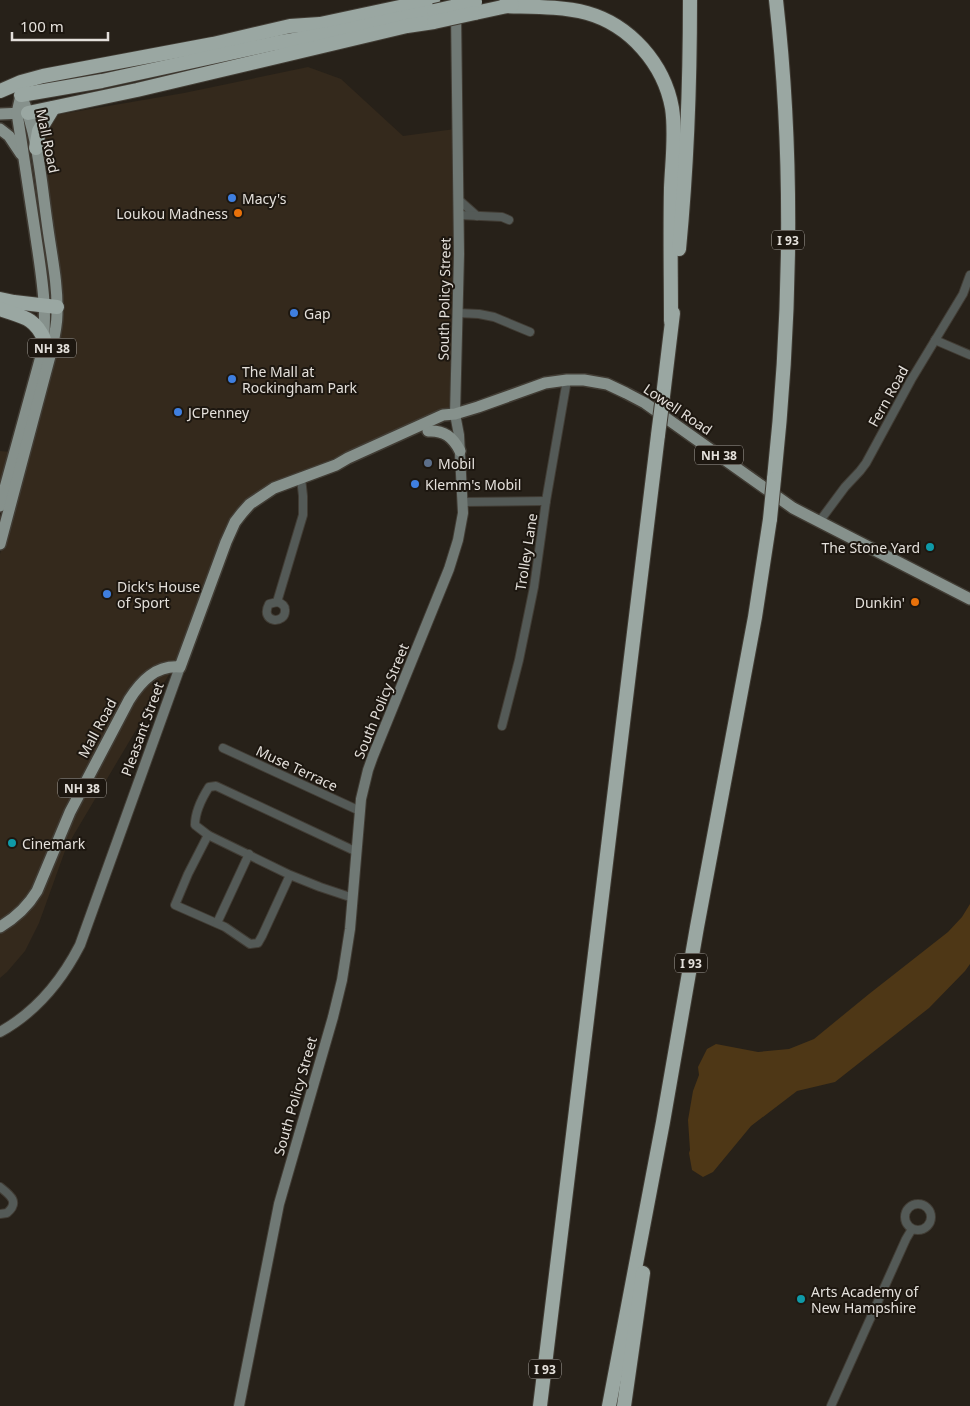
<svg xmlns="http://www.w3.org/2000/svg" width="970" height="1406" viewBox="0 0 970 1406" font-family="'Noto Sans',sans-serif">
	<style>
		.built { fill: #34291c }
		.green { fill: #4e3716 }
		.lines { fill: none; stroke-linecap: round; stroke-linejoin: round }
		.street-casing { stroke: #413c34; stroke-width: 10 }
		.secondary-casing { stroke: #413c34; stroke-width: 12 }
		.primary-casing { stroke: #413c34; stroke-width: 14 }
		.highway-casing { stroke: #413c34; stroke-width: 16 }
		.street { stroke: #545a57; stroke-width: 8 }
		.secondary { stroke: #707975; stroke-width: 10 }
		.primary { stroke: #86918c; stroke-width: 11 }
		.highway { stroke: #9aa7a2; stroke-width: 14 }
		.highway-bridge-casing { stroke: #413c34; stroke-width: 16; stroke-linecap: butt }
		.highway-bridge { stroke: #9aa7a2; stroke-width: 14 }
		.shop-dot { fill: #3f7fe0; stroke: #1d1710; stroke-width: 2 }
		.food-dot { fill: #e8710a; stroke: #1d1710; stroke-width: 2 }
		.service-dot { fill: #5c6f8a; stroke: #1d1710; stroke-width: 2 }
		.culture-dot { fill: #0f9aa8; stroke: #1d1710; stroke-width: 2 }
		.labels { text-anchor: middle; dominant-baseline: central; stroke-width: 4; stroke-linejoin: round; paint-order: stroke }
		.shield { fill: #1d1710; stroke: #a8a49e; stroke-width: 1 }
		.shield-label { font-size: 12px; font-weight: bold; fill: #e4e0db }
		.street-label { font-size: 14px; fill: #e4e0db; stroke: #1d1710 }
		.poi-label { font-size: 14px; fill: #e4e0db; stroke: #1d1710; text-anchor: start }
	</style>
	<rect width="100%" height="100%" fill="#272119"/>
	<g class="built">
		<path d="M308,67L341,79L403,136L455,129L450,407L262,490L241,507L225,529L177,661L66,848L39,923L25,951L7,972L0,978V554L63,323V303L43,166L44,136L56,115L184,93Z"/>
		<path d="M0,451L11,452L0,495Z"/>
	</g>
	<path class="green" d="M970,904V964L965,971L929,1008L835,1082L797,1091L751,1126L713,1172L703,1177L692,1170L689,1153L690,1150L688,1120L693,1091L699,1075L698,1067L707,1049L716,1044L758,1052L789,1049L814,1039L869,994L948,932L962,917Z"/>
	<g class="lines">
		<g class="street-casing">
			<g id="street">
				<path d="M459,200L477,216"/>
				<path d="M459,215L502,217L509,220"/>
				<path d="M458,313L479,314L494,317L530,332"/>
				<path d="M935,340L970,355"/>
				<path d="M463,502L546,501"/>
				<path d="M819,522L845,487L860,471L866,463L911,380L963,294L970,275"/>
				<path d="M277,602C281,603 285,605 285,610C286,625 259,623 269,604L277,602L303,515V496L301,478"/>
				<path d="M502,726L519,660L534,587L546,501L567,380"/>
				<path d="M223,748L360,811"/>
				<path d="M208,835L195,825C195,812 202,798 209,787L216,786L357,852"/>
				<path d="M290,875L262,936L258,943L250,944L225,927L175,905L188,874L208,835L290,875L320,887L353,898"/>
				<path d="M217,923L249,854"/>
				<path d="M0,1187C10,1195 20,1202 7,1213L0,1214"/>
				<circle cx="918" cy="1217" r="13"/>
				<path d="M831,1406L906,1239L912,1229"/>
			</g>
		</g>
		<g class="secondary-casing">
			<g id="secondary">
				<path d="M0,1032C36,1012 61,982 80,945L180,667"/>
				<path d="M239,1406L279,1204L333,1017L342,980L350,929L361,799L368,770L373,756L449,569L458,540L463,513L459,435L455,414L459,254L456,12"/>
			</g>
		</g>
		<g class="primary-casing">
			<g id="primary">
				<path d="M0,114L24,113"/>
				<path d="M0,129L9,136L21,154"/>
				<path d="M428,431C444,430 453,437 460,451"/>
				<path d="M0,506L40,360C50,316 41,274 35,231C29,192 23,152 17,113L21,95"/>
				<path d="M0,544L50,356C53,342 57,328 57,314C58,283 51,253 47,222C41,180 38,135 21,95"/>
				<path d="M0,927C15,918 28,906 37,891L70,812L129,700C141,681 156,665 180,667L226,542L235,522L242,513L250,504L274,488L336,465L348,458L443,415L455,414L478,407L545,383L567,380H584L607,384L626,393L645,403L793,508L970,599"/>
			</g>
		</g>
		<g class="highway-casing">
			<g id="highway">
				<path d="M504,6C531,7 560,6 587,13C630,25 664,64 672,108C676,134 672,162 671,188C670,232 671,277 671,321"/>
				<path d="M475,13L512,5"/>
				<path d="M0,91L21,82L43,76L213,44L290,26L320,24L433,0"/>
				<path d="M21,95L102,81L276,43L323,35L434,11"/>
				<path d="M28,113L137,90L407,26L434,22"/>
				<path d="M36,148L39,131L53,108"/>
				<path d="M679,249C687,166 690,83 690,0"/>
				<path d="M0,299L14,302L57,307"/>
				<path d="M0,309C21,317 34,316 44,339"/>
				<path d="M663,396L673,313"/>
				<path d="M774,479C791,320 794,159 776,0"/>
				<path d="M540,1406L658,435"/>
				<path d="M609,1406L663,1122L697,927L755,617L770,519"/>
				<path d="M624,1406L643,1273"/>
			</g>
		</g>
		<use href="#street" class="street"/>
		<use href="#secondary" class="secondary"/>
		<use href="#primary" class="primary"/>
		<use href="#highway" class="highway"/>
		<g class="highway-bridge-casing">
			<g id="highway-bridge">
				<path d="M434,11L475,2"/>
				<path d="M434,22L475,13"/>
				<path d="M658,435L663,396"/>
				<path d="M770,519L774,479"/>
			</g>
		</g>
		<use href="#highway-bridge" class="highway-bridge"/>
	</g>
	<g class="shop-dot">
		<circle cx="232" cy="198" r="5"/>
		<circle cx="294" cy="313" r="5"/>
		<circle cx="232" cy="379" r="5"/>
		<circle cx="178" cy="412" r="5"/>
		<circle cx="415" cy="484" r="5"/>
		<circle cx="107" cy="594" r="5"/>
	</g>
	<g class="food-dot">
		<circle cx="238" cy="213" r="5"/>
		<circle cx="915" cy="602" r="5"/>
	</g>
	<circle class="service-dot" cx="428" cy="463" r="5"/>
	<g class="culture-dot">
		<circle cx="930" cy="547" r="5"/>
		<circle cx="12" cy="843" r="5"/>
		<circle cx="801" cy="1299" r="5"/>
	</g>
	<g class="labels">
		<g class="shield">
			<rect x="772" y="230.5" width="32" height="19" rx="4"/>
			<rect x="28" y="338.5" width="48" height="19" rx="4"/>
			<rect x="695" y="445.5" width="48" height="19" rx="4"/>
			<rect x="58" y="778.5" width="48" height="19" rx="4"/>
			<rect x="675" y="953.5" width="32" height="19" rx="4"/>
			<rect x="529" y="1359.5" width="32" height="19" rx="4"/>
		</g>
		<g class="shield-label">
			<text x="788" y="240">I 93</text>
			<text x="52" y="348">NH 38</text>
			<text x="719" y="455">NH 38</text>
			<text x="82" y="788">NH 38</text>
			<text x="691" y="963">I 93</text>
			<text x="545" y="1369">I 93</text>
		</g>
		<g class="street-label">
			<text transform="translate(48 141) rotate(78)">Mall Road</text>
			<text transform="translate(444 299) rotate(-89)">South Policy Street</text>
			<text transform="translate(888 396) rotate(-61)">Fern Road</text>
			<text transform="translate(678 409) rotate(34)">Lowell Road</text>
			<text transform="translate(526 552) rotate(-81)">Trolley Lane</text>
			<text transform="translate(381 701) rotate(-68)">South Policy Street</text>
			<text transform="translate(97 728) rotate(-62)">Mall Road</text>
			<text transform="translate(142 729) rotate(-70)">Pleasant Street</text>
			<text transform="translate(297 768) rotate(25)">Muse Terrace</text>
			<text transform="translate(295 1096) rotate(-74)">South Policy Street</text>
		</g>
		<g class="poi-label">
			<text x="242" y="198">Macy's</text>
			<text x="228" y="213" text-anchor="end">Loukou Madness</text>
			<text x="304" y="313">Gap</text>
			<text x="242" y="371">The Mall at<tspan x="242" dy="16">Rockingham Park</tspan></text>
			<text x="188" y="412">JCPenney</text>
			<text x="438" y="463">Mobil</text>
			<text x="425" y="484">Klemm's Mobil</text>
			<text x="920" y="547" text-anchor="end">The Stone Yard</text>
			<text x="117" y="586">Dick's House<tspan x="117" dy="16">of Sport</tspan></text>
			<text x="905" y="602" text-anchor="end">Dunkin'</text>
			<text x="22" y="843">Cinemark</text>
			<text x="811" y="1291">Arts Academy of<tspan x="811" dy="16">New Hampshire</tspan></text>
		</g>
	</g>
	<path d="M12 32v8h96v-8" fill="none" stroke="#e4e0db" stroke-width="2.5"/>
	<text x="20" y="32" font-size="15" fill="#e4e0db" stroke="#1d1710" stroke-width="4" paint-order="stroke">100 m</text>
</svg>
